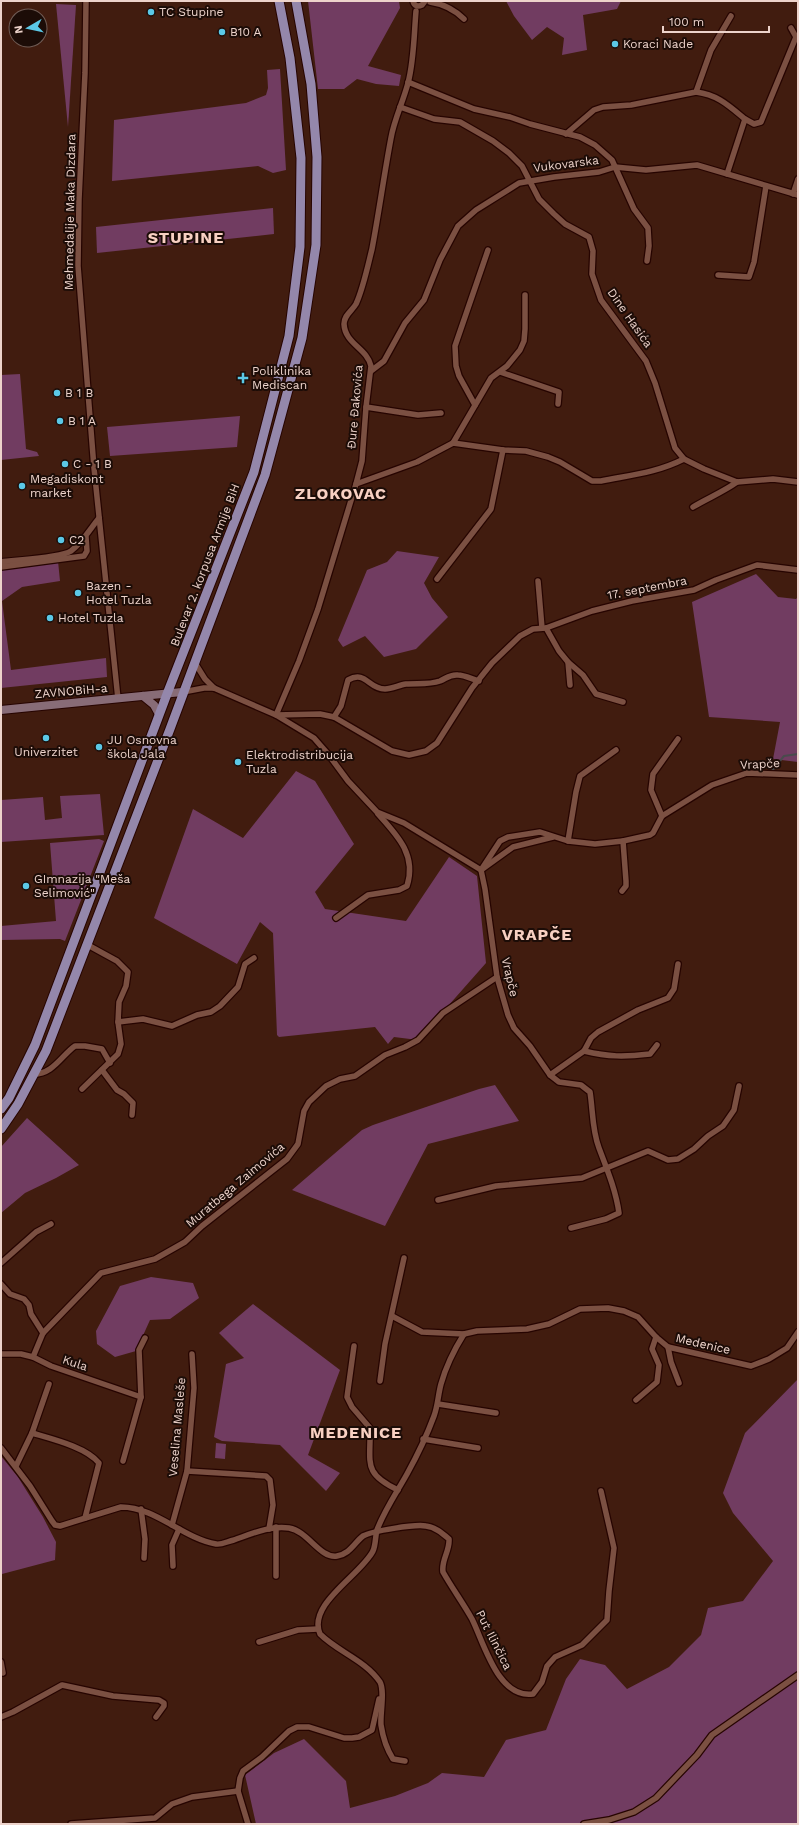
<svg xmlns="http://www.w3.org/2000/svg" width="799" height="1825" viewBox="0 0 799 1825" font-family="'Work Sans',sans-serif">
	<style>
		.green { fill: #713c61 }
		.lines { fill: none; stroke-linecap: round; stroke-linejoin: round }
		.stream { stroke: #494b4c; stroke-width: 2 }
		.street-casing { stroke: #260400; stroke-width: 8 }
		.secondary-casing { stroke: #260400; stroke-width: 10 }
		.primary-casing { stroke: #260400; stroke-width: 11 }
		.street { stroke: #7b5042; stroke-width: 5.5 }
		.secondary { stroke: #886c77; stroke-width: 8 }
		.primary { stroke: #9487ab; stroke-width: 9 }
		.poi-dot { fill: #5bc8e6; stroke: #1c0c07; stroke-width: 1.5 }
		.labels { text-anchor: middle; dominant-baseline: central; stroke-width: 4; stroke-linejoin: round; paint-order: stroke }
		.poi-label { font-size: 12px; fill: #edd3cb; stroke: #1c0c07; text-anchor: start }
		.street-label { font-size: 12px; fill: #edd3cb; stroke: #1c0c07 }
		.district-label { font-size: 16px; font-weight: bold; letter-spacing: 1px; fill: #f8d0c2; stroke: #1c0c07 }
	</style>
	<rect width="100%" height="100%" fill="#411c0f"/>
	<g class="green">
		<path d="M308,1H399L400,8L368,66L401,75L399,86L376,84L357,79L344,89H318Z"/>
		<path d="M506,1H621L617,9L583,15L587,50L562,55L564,38L547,27L532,40L514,16Z"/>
		<path d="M56,4L76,5L68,127Z"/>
		<path d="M280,69L286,170L273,173L258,166L112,181L114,120L246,103L266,95L268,88L267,70Z"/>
		<path d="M273,208L274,234L97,253L96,227Z"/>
		<path d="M20,374L26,449L37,452L39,456L1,460V375Z"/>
		<path d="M240,416L237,447L110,456L107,427Z"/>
		<path d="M397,551L439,557L424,583L432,598L448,617L416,649L384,657L365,636L343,647L338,640L367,570L387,562Z"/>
		<path d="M58,561L60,581L22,587L2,601L11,670L106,658L107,677L1,688V568Z"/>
		<path d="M756,574L778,597L796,599L798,597V762L773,759L780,722L709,717L692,602Z"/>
		<path d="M296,771L315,781L354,844L315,892L325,909L406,921L449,857L477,876L486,963L418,1040L394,1037L388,1044L375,1027L279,1037L277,1035L273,933L260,922L237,964L154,918L193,809L243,838Z"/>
		<path d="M100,794L104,835L1,842V800L43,797L45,820L62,818L60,796Z"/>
		<path d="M99,839L104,841L65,941L60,939L1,940V926L56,921L50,843Z"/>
		<path d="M495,1085L519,1121L428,1144L385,1226L292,1190L362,1130L373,1125L479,1089Z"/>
		<path d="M27,1118L79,1165L56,1178L25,1193L1,1213V1147Z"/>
		<path d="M151,1277L193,1283L199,1298L170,1319L150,1320L136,1351L115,1357L97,1344L96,1331L120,1286Z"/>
		<path d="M253,1304L340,1370L308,1455L340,1473L326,1491L280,1445L222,1441L214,1437L226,1364L244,1358L219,1333Z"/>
		<path d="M798,1379V1824H256L245,1775L274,1753L304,1739L346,1781L350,1808L395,1796L428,1783L442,1773L484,1777L506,1740L546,1730L566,1679L580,1659L605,1665L627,1689L669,1667L701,1635L708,1608L743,1601L773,1561L733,1513L723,1493L745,1433Z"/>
		<path d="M216,1443L226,1444L225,1459L215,1458Z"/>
		<path d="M1,1456L18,1477L43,1517L56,1542L55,1560L2,1574Z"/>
	</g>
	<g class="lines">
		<path class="stream" d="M771,772L784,756L798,754"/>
		<g class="street-casing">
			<g id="street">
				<path d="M86,1L85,73L79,199L78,266L94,468L118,699"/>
				<path d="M413,1C414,6 418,7 422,5L425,1"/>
				<path d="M430,2C443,4 455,10 464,19"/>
				<path d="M416,11C414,34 414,61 408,83C403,102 394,120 391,138C384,175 379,212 372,249C368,265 363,289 356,304C352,311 344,315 344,324C345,344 367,348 371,366L366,407L362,461L356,484L318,609L299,661L276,715L314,738L328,754L348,781L377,812L404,823L481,870L500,841L508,837L540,832L568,841L595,844L623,841L650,835L653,833L662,816L712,785L747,773L798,775"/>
				<path d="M408,82L474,109L510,117L530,124L580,137L595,145L612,160L634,209L648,228L649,246L647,261"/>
				<path d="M696,92C718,95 728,105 745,119"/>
				<path d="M400,107L434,119L460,122L493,141L509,153L522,166L539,199L554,214L565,224L589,237L593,251L592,274L601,300L646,361L655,383L675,448L684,459L704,469L737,482L773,479L798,482"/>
				<path d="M566,134L594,110L603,107L631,105L696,92L711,50L731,16"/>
				<path d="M727,174L745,119L754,124L761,122L796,37L791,28"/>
				<path d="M793,194L798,179"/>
				<path d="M718,275L749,277L754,262L766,186"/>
				<path d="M371,371L384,361L405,323L424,300L440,260L458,226L476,210L519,183L554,177L599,172L615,167L646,170L697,165L798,195"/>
				<path d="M500,372L559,392L558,404"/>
				<path d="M475,405L459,376L456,366L455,346L488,250"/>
				<path d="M366,407L418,415L441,413"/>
				<path d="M453,443L491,378L507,366L520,350L524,341L525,329V295"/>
				<path d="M356,484L417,462L453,443L503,450L526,451L548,457L560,462L592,481H601C631,475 656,473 684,459"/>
				<path d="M693,507C708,498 723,492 737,482"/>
				<path d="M1,562C15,560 61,558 71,551C83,542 90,529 99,518"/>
				<path d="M1,567L84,556L87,551L86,537"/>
				<path d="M437,579L491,509L503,450"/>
				<path d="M538,581L542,628"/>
				<path d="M546,628L559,651L568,662L570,685"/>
				<path d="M568,662L583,675L596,694L623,702"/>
				<path d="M195,663L205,679L214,688"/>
				<path d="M183,692L204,688H214L276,715L320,714L334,717L392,751L409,755L426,751L437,743L472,688L492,663L520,636L533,629L546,628L592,611L632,601L694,590L716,580L757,565L798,570"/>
				<path d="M334,717L341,706L348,680C366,670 368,689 385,689C392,689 399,685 406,684C417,683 429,685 440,681C447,678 450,674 458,675C464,675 472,679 479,681"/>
				<path d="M662,816L651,790L653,774L678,739"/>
				<path d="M553,837L513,847L481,870L485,889L497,977L508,1015L514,1028L530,1046L550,1075L559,1082L581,1085L590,1092C593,1111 592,1130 599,1148C607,1169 616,1191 619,1213L606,1219L571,1228"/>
				<path d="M568,841L576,792L580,776L616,750"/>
				<path d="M622,891L626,886V881L623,841"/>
				<path d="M336,918L368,895L399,890L407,886C417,855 397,835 378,814"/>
				<path d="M86,944L117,961L128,972L126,986L119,1002L118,1022L143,1019L172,1026L197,1015L211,1012L220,1006L238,987L245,964L254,958"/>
				<path d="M584,1051C609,1057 624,1057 650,1054L657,1045"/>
				<path d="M102,1070L117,1090L124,1094L133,1103L132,1115"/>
				<path d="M34,1074C53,1074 61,1056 75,1046H85L102,1049L110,1063"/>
				<path d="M550,1075L584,1051L591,1038L598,1032L638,1010L668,998L674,989L678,964"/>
				<path d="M82,1089L118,1054L121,1044L118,1022"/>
				<path d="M438,1200L496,1186L582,1178L648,1151L668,1160L678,1159L694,1149L708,1136L723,1126L734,1110L739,1086"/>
				<path d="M1,1263L36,1232L51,1224"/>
				<path d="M1,1284L10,1294L24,1299L29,1305L31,1314L43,1333"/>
				<path d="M392,1316L422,1332L464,1334"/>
				<path d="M354,1346L347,1397L352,1407L370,1428C371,1463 362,1473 398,1490"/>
				<path d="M668,1347L671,1362L679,1383"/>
				<path d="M1,1354H21L33,1357L51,1366L141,1397L123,1461"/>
				<path d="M33,1357L43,1333L101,1273L155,1259L185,1242L202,1226L287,1159L298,1144L304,1111L309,1102L326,1086L340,1079L355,1076L385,1055L405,1047L418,1040L443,1013L497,977"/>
				<path d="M380,1381L385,1344L404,1258"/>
				<path d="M141,1397L139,1350L145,1338"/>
				<path d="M636,1400L657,1382L659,1365L652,1349L656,1337"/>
				<path d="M438,1404L496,1413"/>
				<path d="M32,1433L49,1384"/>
				<path d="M423,1439L478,1448"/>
				<path d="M1,1448L30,1486L52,1521L55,1525L60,1526L121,1507C156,1507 182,1538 216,1544C222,1545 228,1541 234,1540C251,1534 271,1525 289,1528C308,1531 320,1559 337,1556C350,1554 354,1543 363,1536C372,1531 415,1524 426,1526C435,1527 442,1533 449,1539C450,1551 441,1560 443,1572C452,1588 463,1603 472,1619C484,1643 498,1699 533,1694L542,1682L547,1666L555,1657L582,1645L607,1620L609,1591L614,1548L601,1491"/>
				<path d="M16,1466L32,1433C52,1439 86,1447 99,1463L85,1518"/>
				<path d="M187,1471L266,1476L270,1480L273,1505L269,1529"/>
				<path d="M141,1509L145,1539L144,1558"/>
				<path d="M172,1525L187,1471L194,1388L192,1354"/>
				<path d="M173,1566L172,1545L179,1529"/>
				<path d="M276,1576V1527"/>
				<path d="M259,1642L298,1630L318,1629"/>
				<path d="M1,1662L3,1673"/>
				<path d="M1,1717L13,1712L62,1685L113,1696L159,1700L164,1703V1706L156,1717"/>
				<path d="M405,1761L393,1759C386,1748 383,1738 381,1725C380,1714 385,1691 380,1682C365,1660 338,1652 320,1634C307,1604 361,1575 373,1551C376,1544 375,1537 377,1530C384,1511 397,1492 407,1474C417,1456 427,1435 434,1416C438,1405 438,1395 441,1384C446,1366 454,1350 464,1334L477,1331L527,1329L549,1324L580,1309L608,1308L624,1311L638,1317L656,1337L668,1347L751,1366L769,1359L787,1348L798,1332"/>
				<path d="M71,1824L155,1818L172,1804L192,1797L238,1791"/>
				<path d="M248,1824L238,1791L240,1778L243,1771L262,1757L289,1731L297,1727H309L344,1738H352L359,1737L372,1730L379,1699"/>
				<path d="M584,1824L609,1820L634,1812L656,1798L697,1755L712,1735L798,1675"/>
			</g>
		</g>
		<g class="secondary-casing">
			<g id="secondary">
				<path d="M143,696L154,705L159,714"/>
				<path d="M1,710L182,692"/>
			</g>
		</g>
		<g class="primary-casing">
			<g id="primary">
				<path d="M1,1109L9,1098L35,1045L167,694L254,472L289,336L300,247L301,158L290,58L279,1"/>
				<path d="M1,1129L18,1104L46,1051L170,729L265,475L302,338L316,245L317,157L311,84L296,1"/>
			</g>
		</g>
		<use href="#street" class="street"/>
		<use href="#secondary" class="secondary"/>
		<use href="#primary" class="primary"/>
	</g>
	<g class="poi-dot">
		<circle cx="151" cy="12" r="4"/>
		<circle cx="222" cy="32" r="4"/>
		<circle cx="615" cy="44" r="4"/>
		<path d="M241 372h4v4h4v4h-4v4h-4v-4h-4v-4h4z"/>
		<circle cx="57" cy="393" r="4"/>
		<circle cx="60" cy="421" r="4"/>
		<circle cx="65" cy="464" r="4"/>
		<circle cx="22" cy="486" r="4"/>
		<circle cx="61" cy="540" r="4"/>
		<circle cx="78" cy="593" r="4"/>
		<circle cx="50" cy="618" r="4"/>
		<circle cx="46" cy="738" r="4"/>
		<circle cx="99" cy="747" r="4"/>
		<circle cx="238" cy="762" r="4"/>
		<circle cx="26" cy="886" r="4"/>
	</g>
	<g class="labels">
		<g class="poi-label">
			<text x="159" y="12">TC Stupine</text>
			<text x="230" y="32">B10 A</text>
			<text x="623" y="44">Koraci Nade</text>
			<text x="252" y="371">Poliklinika<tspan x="252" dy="14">Mediscan</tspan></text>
			<text x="65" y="393">B 1 B</text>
			<text x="68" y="421">B 1 A</text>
			<text x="73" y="464">C - 1 B</text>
			<text x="30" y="479">Megadiskont<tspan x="30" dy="14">market</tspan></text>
			<text x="69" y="540">C2</text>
			<text x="86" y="586">Bazen -<tspan x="86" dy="14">Hotel Tuzla</tspan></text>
			<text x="58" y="618">Hotel Tuzla</text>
			<text x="107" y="740">JU Osnovna<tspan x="107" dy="14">škola Jala</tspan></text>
			<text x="46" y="752" text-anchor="middle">Univerzitet</text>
			<text x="246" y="755">Elektrodistribucija<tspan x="246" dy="14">Tuzla</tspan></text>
			<text x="34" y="879">GImnazija "Meša<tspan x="34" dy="14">Selimović"</tspan></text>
		</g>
		<g class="street-label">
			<text transform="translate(566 164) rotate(-7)">Vukovarska</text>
			<text transform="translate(70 212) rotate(-89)">Mehmedalije Maka Dizdara</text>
			<text transform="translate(630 318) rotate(55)">Dine Hasića</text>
			<text transform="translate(355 407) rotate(-85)">Đure Đakovića</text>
			<text transform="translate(205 565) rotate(-69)">Bulevar 2. korpusa Armije BiH</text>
			<text transform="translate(647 588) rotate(-11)">17. septembra</text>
			<text transform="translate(71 691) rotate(-5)">ZAVNOBiH-a</text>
			<text transform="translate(760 764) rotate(-3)">Vrapče</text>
			<text transform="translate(510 977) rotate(77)">Vrapče</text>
			<text transform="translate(235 1185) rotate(-40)">Muratbega Zaimovića</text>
			<text transform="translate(703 1344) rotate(13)">Medenice</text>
			<text transform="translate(75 1363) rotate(18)">Kula</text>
			<text transform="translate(177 1427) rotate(-85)">Veselina Masleše</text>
			<text transform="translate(494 1640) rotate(63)">Put Ilinčica</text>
		</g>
		<g class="district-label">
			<text x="186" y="237">STUPINE</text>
			<text x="341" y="493">ZLOKOVAC</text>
			<text x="537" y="934">VRAPČE</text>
			<text x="356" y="1432">MEDENICE</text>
		</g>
	</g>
	<rect width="799" height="1825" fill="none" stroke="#edd3cb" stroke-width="4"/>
	<g transform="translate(28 28) rotate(261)"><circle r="19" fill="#1c0c07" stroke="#705c55"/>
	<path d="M0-3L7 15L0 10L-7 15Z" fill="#5bc8e6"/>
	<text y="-6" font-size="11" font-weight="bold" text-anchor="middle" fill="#edd3cb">N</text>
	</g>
	<path d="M663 26v6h106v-6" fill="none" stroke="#edd3cb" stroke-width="2"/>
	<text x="669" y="26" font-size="12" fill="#edd3cb" stroke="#1c0c07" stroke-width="3" paint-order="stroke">100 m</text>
</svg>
